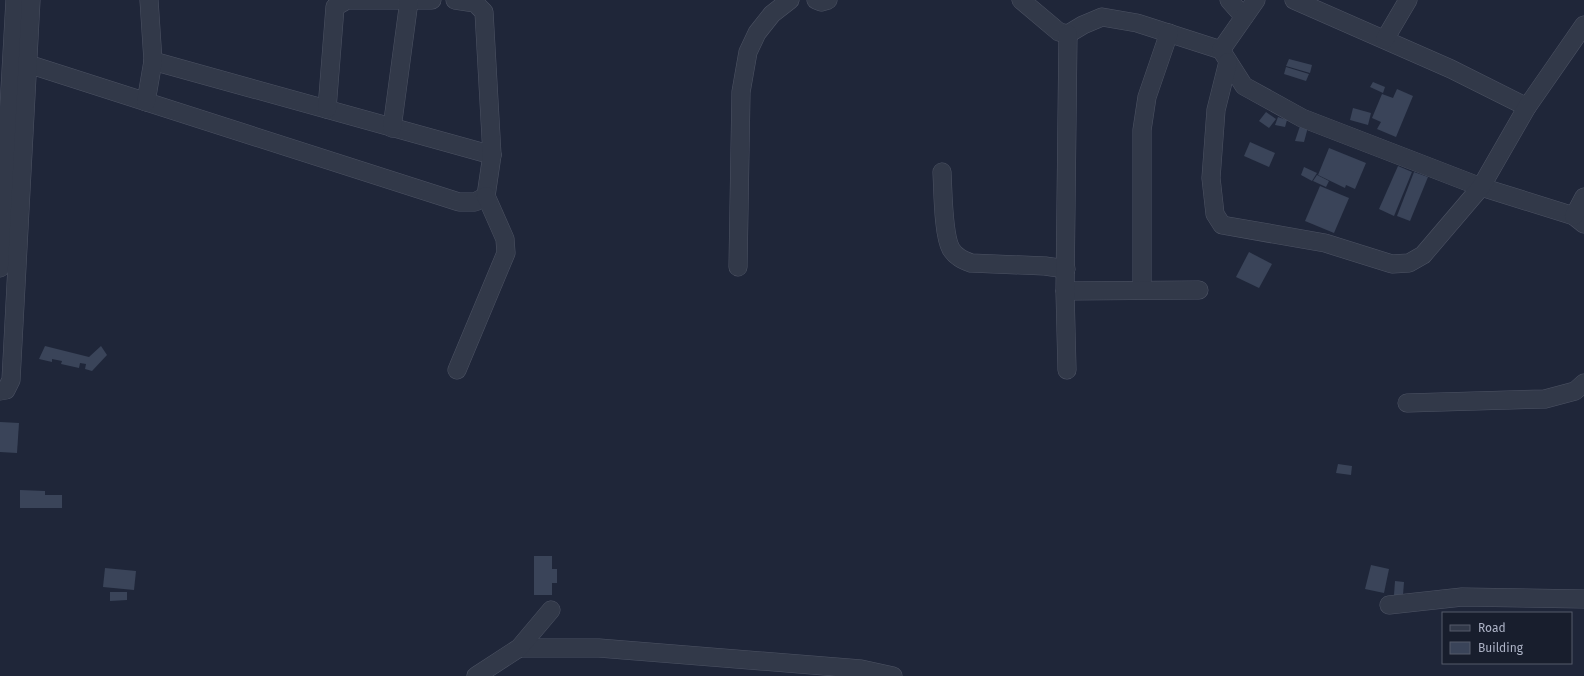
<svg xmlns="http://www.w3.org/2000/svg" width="1584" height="676" viewBox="0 0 1584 676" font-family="'Fira Sans',sans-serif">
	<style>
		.building { fill: #3a4459 }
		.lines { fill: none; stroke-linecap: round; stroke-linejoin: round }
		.minor-casing { stroke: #4d5364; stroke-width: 19 }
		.minor { stroke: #323949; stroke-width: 18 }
	</style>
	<rect width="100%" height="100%" fill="#1f2639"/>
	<g class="building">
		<path d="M1289,59L1312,65L1310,73L1286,66Z"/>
		<path d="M1286,67L1309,74L1306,81L1284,74Z"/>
		<path d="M1373,82L1385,87L1383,93L1370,87Z"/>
		<path d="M1397,89L1413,96L1396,137L1377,129L1381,122L1372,118L1382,94L1393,98Z"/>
		<path d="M1353,108L1371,113L1368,125L1350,120Z"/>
		<path d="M1266,112L1276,119L1269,128L1259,121Z"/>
		<path d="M1278,117L1287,120L1285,127L1275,125Z"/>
		<path d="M1300,126L1308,127L1304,142L1295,141Z"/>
		<path d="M1250,142L1275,153L1269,167L1244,156Z"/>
		<path d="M1329,148L1366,163L1355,189L1346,185L1345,188L1318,175Z"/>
		<path d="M1398,166L1412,172L1394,216L1379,209Z"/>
		<path d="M1304,167L1317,173L1312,181L1301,175Z"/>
		<path d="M1414,172L1428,177L1410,221L1397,216Z"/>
		<path d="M1317,175L1329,181L1326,187L1313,181Z"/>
		<path d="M1320,186L1349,198L1334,233L1305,221Z"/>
		<path d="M1249,252L1272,264L1259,288L1236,277Z"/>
		<path d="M45,346L89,357L101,346L107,355L92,371L85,369L86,364L80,363L79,368L61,364L62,361L52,359V362L39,359Z"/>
		<path d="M0,422L19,423L17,453L0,452Z"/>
		<path d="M1338,464L1352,466L1351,475L1336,473Z"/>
		<path d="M20,490L45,491V495H62V508H20Z"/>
		<path d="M534,556H552V569H557V583H552V595H534Z"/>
		<path d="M1371,565L1389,569L1384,593L1365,589Z"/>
		<path d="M105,568L136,571L134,590L103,587Z"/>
		<path d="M1395,581L1404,582L1403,595H1394Z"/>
		<path d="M110,592H127V600L110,601Z"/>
	</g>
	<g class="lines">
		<g class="minor-casing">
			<g id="minor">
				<path d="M816,0L821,2L828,0"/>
				<path d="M1021,0L1059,32L1068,34L1083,25L1102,17L1137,23L1221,50L1244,86L1302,118L1481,187L1574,216L1584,224"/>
				<path d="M1229,0L1244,17"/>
				<path d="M1294,0L1451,69L1527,107"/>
				<path d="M1385,39L1408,0"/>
				<path d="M1221,50L1256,0"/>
				<path d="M153,61L492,155"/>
				<path d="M1228,62L1216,110L1211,178L1215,214L1222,225L1325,243L1392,264L1409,263L1423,255L1481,187L1527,107L1584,25"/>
				<path d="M28,64L459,202H475L486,196L492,155L484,12L475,3L455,0"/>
				<path d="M146,102L153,61L149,0"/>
				<path d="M327,109L335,7L347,0H432"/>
				<path d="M392,128L409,1"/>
				<path d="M942,172C943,190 943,235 951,249C956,257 963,260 971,263L1045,266L1066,269"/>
				<path d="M1574,216L1584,197"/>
				<path d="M738,267L741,92L748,52L757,33L772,14L790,0"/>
				<path d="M0,268L15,0"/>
				<path d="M1142,290V130L1147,97L1169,33"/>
				<path d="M1065,291L1199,290"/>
				<path d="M457,370L506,253L505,239L486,196"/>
				<path d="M1067,370L1065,291L1068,34"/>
				<path d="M0,391L6,390L11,380L31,0"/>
				<path d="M1407,403L1545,399L1575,391L1584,383"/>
				<path d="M1389,605L1462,597L1584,599"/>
				<path d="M519,648H599L861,669L893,676"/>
				<path d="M476,676L519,648L551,610"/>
			</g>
		</g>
		<use href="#minor" class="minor"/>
	</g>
	<rect x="1442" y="612" width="130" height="52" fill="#181e2d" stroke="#545a6a"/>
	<rect x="1450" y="625" width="20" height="6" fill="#323949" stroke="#545a6a"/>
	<text x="1478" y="632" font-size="12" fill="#adb3c6">Road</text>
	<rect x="1450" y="642" width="20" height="12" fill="#3a4459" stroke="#545a6a"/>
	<text x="1478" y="652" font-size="12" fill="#adb3c6">Building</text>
</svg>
